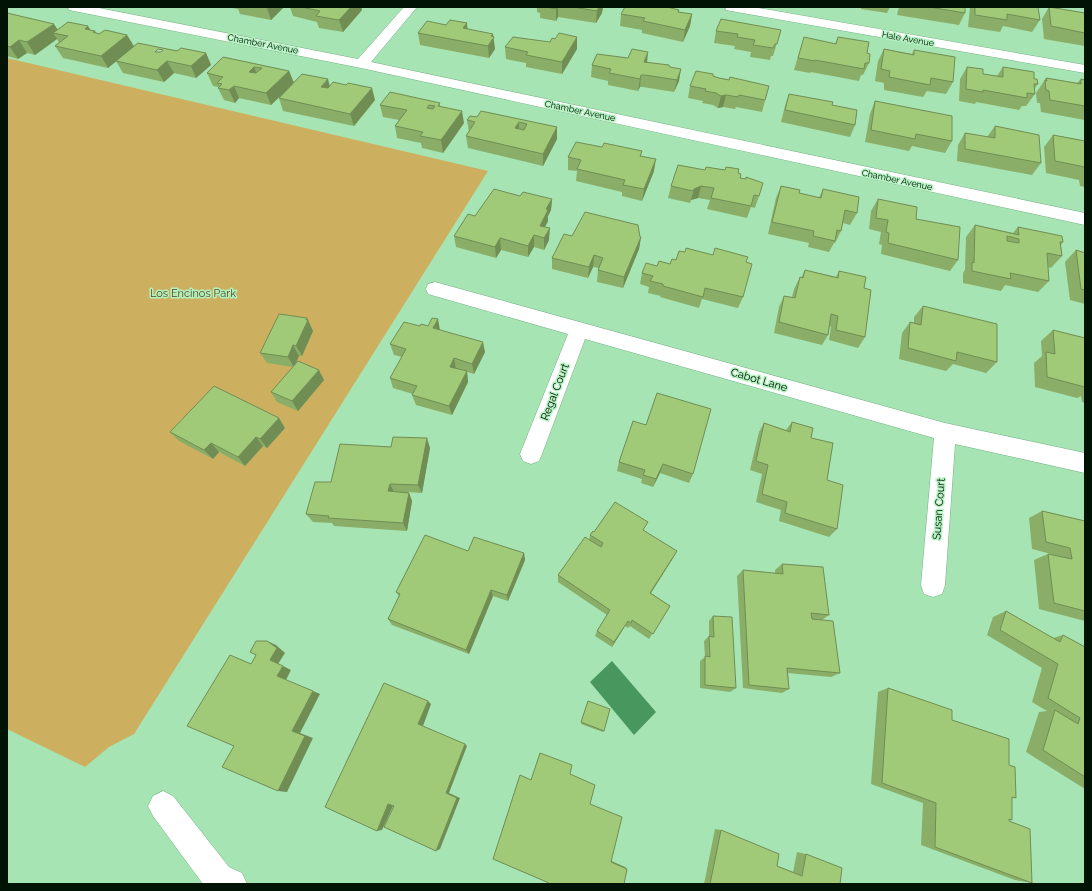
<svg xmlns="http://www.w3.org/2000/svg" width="1092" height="891" viewBox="0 0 1092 891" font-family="Raleway,sans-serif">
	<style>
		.green { fill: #ccb05f }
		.water { fill: #47975e }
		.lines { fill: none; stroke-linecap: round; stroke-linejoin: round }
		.minor-casing { stroke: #75b284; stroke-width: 1 }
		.minor { fill: #fff; fill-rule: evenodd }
		.wall { fill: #8aae67; fill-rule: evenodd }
		.shaded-wall { fill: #708d54 }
		.building { fill: #a0ca78; stroke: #708d54; fill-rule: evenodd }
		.labels { text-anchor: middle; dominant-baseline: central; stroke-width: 3; stroke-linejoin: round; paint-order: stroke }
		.far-street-label { font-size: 9px; fill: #001304; stroke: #b3f1c0 }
		.park-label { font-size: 11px; fill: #554821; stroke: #b3f1c0 }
		.street-label { font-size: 11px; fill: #001304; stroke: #b3f1c0 }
	</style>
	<rect width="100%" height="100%" fill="#a6e4b4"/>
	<path class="green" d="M7,58L488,171L134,734L109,747L85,767L7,729Z"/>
	<path class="water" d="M612,661L656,712L634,735L590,682Z"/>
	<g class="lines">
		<g class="minor-casing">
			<g id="minor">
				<path d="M68,7H94L358,59L404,7H417L371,62L1085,213V225L361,68L74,11L69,10Z"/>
				<path d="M725,7H753L1085,65V73L731,11L726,10Z"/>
				<path d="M435,282L945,423L1085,453V473L955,444L945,585L942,594L933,597L924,594L921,585L934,438L585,339L542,454L539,461L531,464L523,461L520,454L568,334L428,294L426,289L428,284Z"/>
				<path d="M163,791L173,796L229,867L242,873L247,884H203L153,816L148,806L153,796Z"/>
			</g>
		</g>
		<use href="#minor" class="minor"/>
	</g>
	<g class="wall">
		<path d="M226,7H284L271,20L240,14L238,9Z"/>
		<path d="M290,7H361L362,10L343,32L319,28L317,22L293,16Z"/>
		<path d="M537,7H603L602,13L596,23L558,17L556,21L540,18V13L537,12Z"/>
		<path d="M861,7H890L887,13L861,9Z"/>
		<path d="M899,7H965V13L959,25L897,15Z"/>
		<path d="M970,7H1038L1040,20L1032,32L1003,26L1000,32L968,27Z"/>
		<path d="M1049,7L1085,13V46L1044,39L1042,19Z"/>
		<path d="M679,10V12L692,14L690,26L683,42L642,33V30L620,26L621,14Z"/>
		<path d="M7,13L58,29L88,26L90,30L95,31L97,33L99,34L127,35L134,46L206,53L211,65L196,78L174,73L164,82L123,73L116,61L108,68L63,58L55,46L59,43L57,39L35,55L27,53L18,59L7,56ZM158,49L163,50L161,52H155Z"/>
		<path d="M467,23V29L493,37L495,49L489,58L420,45L418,33L446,25Z"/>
		<path d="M781,30L773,56H771L770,60L750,57L751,52L734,49L735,46L714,43L716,31Z"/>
		<path d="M804,37L835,44L838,37L867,53L869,63L863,75H861L859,81L811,72L810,73L794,70Z"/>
		<path d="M505,47L577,49L562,74L526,67V63L506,59Z"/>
		<path d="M884,49L912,54L914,50L953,82L946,94L927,91L923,97L884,90V83L875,81L878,61Z"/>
		<path d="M223,57L289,71L294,83L330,86L375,100L354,126L283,111L279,98L285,91L271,105L239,98L235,103L224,100L218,88V87L213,86L207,73Z"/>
		<path d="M647,62L670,67L679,81L674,92L643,87H640L638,91L608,85V81L591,77L592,65Z"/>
		<path d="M967,67L983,74L997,76L1003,67L1034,79L1038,84L1034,89L1035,94L1026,106H1022L1019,110L976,102L975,104L959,101L960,79Z"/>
		<path d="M713,76L719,78L769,86L762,112L736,107L735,109L723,107L718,108L713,105L702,103L703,101L688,98L690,86Z"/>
		<path d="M1046,78L1077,83L1081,79L1085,80V120L1041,112L1040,103H1037L1036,93Z"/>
		<path d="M789,94L832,105L855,125L850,137L781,122L785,106Z"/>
		<path d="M875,101L952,141L945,153L912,146L909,151L865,142L870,114Z"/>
		<path d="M440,103V106L464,123L443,153L422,148L421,143L397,138L395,126L399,120L383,117L380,105Z"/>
		<path d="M477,117L557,127V139L543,166L468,148L466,136L469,132L467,120Z"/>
		<path d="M995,126L1041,163L1032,175L957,161L958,145L965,133L987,137Z"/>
		<path d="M1053,135L1085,141V187L1080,186L1079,180L1046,173L1044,147Z"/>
		<path d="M602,147L642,151L641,156L654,171L642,201L622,196V192L576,181L577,171L568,170V157Z"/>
		<path d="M705,170L738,173L740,178L759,196L755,208L751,207L747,218L707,209L710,200L698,198L691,200L690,203L668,198L671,186Z"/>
		<path d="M781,186L799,193L819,198L823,189L857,213L850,225L843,223L841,231L835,243H834L829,252L808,247L809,243L768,234L776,198Z"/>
		<path d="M520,196L552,199L551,210L548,216V221L545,227L549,240L544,250L534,247L528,257L501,250L496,258L456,247L454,236L475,216Z"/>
		<path d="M878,199L916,219L958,260L950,271L881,254L882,245L879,244L881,232L869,229L871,211Z"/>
		<path d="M975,225L1013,233L1018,227L1063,242L1061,245L1062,256L1051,268L1048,267L1049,281L1038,292L1005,285L1001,291L963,283V273L965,270L966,237Z"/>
		<path d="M572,236L641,237L639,249L623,288L597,282L598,270L599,268L593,267L588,278L552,269V258Z"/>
		<path d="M1076,250L1085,253V304L1070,300L1065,262Z"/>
		<path d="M713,255L746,262L743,297L738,308L702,299L699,308L660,297L661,296L648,293L649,287L640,284L642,273L657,266L670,264L676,260Z"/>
		<path d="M805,270L836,277L839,271L864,288L865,337L858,348L829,340L831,327L830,326L828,335L822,345L774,333L779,307L784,296L792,297L794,289L800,277L801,278Z"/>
		<path d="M923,306L997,362L986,373L953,364L946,371L899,359L902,333L910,322L914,323V317Z"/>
		<path d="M307,318L313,331L302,356H299L296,363L324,380L298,411L277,402L271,392L293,367L267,363L260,353Z"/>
		<path d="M420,326L440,330L485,352L474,374L467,372L468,382L452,415L416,405L412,395L413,394L393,388L390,378L402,357L394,355L390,344Z"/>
		<path d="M1053,330L1085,338V403L1082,402L1081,396L1077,398L1035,387L1034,363L1042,356L1041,341Z"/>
		<path d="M633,421L693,474L689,483L660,473L653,487L641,483L642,479L617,471L619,462Z"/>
		<path d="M792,422L811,438L827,480L837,529L829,537L779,521L781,510L756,502L762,474L750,470L759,432L764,423L786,430Z"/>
		<path d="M285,428L267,448L263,446L245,466L219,452L213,459L179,441L170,432Z"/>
		<path d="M391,447L430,448L422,493L407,492L409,493L412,501L407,531L334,526L332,523L313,522L306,514L331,482Z"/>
		<path d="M1042,511L1085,521V621L1039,609L1034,560L1048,554L1055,555L1032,549L1029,518Z"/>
		<path d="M644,530L673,558L651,593L670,606L649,639L630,626L628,628L625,626L612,647L595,636L597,631L607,615L558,582V575L589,540L590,535L594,532Z"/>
		<path d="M468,551L524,553L525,560L508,601L493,596L469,654L392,625L388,619L399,596L396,592Z"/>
		<path d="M782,564L829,615L822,620L840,673L831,677L788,673L789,689L782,693L743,688L737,576L743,570L775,573V570Z"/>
		<path d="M1006,611L1053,638L1063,635L1085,647V789L1026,752L1039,712L1047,711L1032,702L1042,668L987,635L993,617Z"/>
		<path d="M713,616L736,688L730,692L700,688V661L705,657L704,641L709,636V621Z"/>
		<path d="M888,688L952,720L1009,765L1016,798H1012V820H1009V821L1032,883L1015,880L921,845L923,803L871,784L878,692Z"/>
		<path d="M588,701L604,731L603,732L581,724Z"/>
		<path d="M715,829L721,830L777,866L793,872L797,852L806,854L840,884H704Z"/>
	</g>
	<g class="shaded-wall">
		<path d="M268,7H284L271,20L267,8Z"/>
		<path d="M351,7H361L362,10L343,32L339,20Z"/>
		<path d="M557,7H558V17L556,21V9Z"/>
		<path d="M599,7H603L602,13L596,23L597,11Z"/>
		<path d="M692,14L690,26L683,42L685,30Z"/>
		<path d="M467,23L468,35L463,28Z"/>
		<path d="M54,24L61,35L53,33L57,39L35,55L27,42Z"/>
		<path d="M88,26L95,38L85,29Z"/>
		<path d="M493,34L495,49L489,58L488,46L491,36Z"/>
		<path d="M127,35L134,47L108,68L101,56Z"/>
		<path d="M577,37V49L562,74V62Z"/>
		<path d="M19,40L27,53L18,59L10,47Z"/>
		<path d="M648,52L647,64L644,62Z"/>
		<path d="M206,53L211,65L196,78L191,66Z"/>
		<path d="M167,61L174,73L164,82L157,70Z"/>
		<path d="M254,67L259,79L249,72Z"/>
		<path d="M681,69L679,81L674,92L677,80Z"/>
		<path d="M289,71L294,83L271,105L266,93Z"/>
		<path d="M641,75L640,87L638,91L640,79Z"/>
		<path d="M328,79L331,91L321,87Z"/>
		<path d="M234,86L239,98L235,103L229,90Z"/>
		<path d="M372,88L375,100L354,126L350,114Z"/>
		<path d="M726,95L723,107L718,108L721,96Z"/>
		<path d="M462,111L464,123L443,153L441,140Z"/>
		<path d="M519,122V134L515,128Z"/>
		<path d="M557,127V139L543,166V154Z"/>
		<path d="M656,159L654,171L642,201L644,189Z"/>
		<path d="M701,186L698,198L691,200L690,203L694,189Z"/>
		<path d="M552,199L551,210L548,216V221L540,237V226L546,209Z"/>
		<path d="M550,228L549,240L544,250V238Z"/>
		<path d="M534,235V247L528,257V246Z"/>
		<path d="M641,237L639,249L623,288L624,277Z"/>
		<path d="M500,238L501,250L496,258L495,247Z"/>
		<path d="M594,255L593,267L588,278L589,267Z"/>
		<path d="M307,318L313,331L302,356L296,346Z"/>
		<path d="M438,319L440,330L433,328Z"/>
		<path d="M483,342L485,352L474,374L472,364Z"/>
		<path d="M293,345L299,356L294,367L288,357Z"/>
		<path d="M454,358L456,369L450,367Z"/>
		<path d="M319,370L324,380L298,411L292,401Z"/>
		<path d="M467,371L468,382L452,415L449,406Z"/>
		<path d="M279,418L285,428L267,448L260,439Z"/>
		<path d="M256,437L263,446L245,466L238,457Z"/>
		<path d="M427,438L430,448L422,493L418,485Z"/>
		<path d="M211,443L219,452L213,459L204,450Z"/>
		<path d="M663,464L660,473L653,487L656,479Z"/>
		<path d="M390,484L394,492L388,491Z"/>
		<path d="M409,493L412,501L407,531L403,523Z"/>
		<path d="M677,551L673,558L647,599L650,593Z"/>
		<path d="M524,553L525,560L508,601L507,595Z"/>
		<path d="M491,590L493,596L469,654L466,650Z"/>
		<path d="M628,621L625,626L612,647L614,642Z"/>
		<path d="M267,641L276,645L285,653L278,664L270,660Z"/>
		<path d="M283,666L291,670L286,680L277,676Z"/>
		<path d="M313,691L320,694L300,733L313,738L287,792L278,791L292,731Z"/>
		<path d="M428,701L431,704L423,726L418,724Z"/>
		<path d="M465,744L467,746L449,793L460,798L440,849L436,851L446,793Z"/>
		<path d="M388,804H394L382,830L377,831Z"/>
		<path d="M609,860L625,867L627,869L611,862Z"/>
	</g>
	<g class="building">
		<path d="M301,7H351L339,20L316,16L320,11Z"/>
		<path d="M546,7H557L556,9Z"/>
		<path d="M573,7H599L597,11Z"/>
		<path d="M625,7H667L679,10L678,12L692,14L685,30L643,21L645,18L621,14Z"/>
		<path d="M929,7H965V13Z"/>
		<path d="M975,7H1038L1040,20L1007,14V20L975,15Z"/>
		<path d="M1049,7L1085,13V33L1051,26Z"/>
		<path d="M7,13L54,24L27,42L19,40L10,47L7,46Z"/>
		<path d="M721,19L781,30L777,44H775L773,48L753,45L755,40L737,37L738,34L716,31Z"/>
		<path d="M450,20L467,23L463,28L493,34L491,36L494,37L488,46L418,33L427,21L446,25Z"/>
		<path d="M68,22L88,26L85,29L95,31L93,32L99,34L105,30L127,35L101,56L55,46L68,36L53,33Z"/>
		<path d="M559,33L577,37L562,62L526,55L528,52L505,47L513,37L550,42L552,38L555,39Z"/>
		<path d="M804,37L836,44L838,37L869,42L867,53L870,54L869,63H865L864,69L815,60V61L798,58Z"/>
		<path d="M138,43L177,51L181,48L206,53L191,66L167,61L157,70L116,61ZM158,49L163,50L161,52H155Z"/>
		<path d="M632,49L648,52L644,62L669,65L670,67L681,69L677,80L645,75H641L640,79L609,73L611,69L592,65L597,54L628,58Z"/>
		<path d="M884,49L914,55V50L955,57L953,82L931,78L930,85L889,77L890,71L881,69Z"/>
		<path d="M223,57L289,71L266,93L234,86L229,90L218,88L222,84L217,83L223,77L207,73ZM254,67L262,68L256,73L249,72Z"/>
		<path d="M967,67L983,69V74L1003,77V67L1034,72V79H1037L1038,84H1034L1035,94L1027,93V98L983,90V92L966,89Z"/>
		<path d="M696,71L713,74V76L719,78L729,80L730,77L769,86L765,100L739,95L738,97L726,95L721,96L716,93L705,91L706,89L690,86Z"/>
		<path d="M302,74L328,79L321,87L328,88L333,82L346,85L348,83L372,88L350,114L279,98Z"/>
		<path d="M1046,78L1081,84V79L1085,80V106L1050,100L1049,91L1046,90L1045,80L1047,81Z"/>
		<path d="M390,92L440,103L438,106L462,111L441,140L420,136L423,132L395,126L407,110L380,105ZM429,105L435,106L433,109L427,108Z"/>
		<path d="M789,94L833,102L832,105L857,110L855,125L785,110Z"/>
		<path d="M875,101L952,116V141L916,134L915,139L871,130Z"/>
		<path d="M481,111L557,127L543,154L466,136L475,122L467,120L470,116L477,117ZM519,122L527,124L524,130L515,128Z"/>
		<path d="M995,126L1039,135L1041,163L965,149V133L995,138Z"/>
		<path d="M1053,135L1085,141V167L1055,161Z"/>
		<path d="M576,142L602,147L604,143L642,151L640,156L656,159L644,189L623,185L625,180L577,169L581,160L568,157Z"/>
		<path d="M678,165L705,170L706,167L725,170L726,167L739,169L738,173L741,174L740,178L746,179V177L763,183L759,196L754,195L751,206L711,198L714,188L701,186L694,189L693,191L671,186Z"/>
		<path d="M781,186L800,190L799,193L821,198L823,189L859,197L857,213L845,210L841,231L837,230L835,241L813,236L814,231L772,222Z"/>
		<path d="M494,189L520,196L523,192L552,199L546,209L548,210L540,226L550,228L544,238L534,235L528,246L500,238L495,247L454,236L468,214L475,216Z"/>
		<path d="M878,199L917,207L916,219L960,227L958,260L888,243L889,233L886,232L888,220L876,218Z"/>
		<path d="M585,212L638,225L640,237H641L624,277L598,270L603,258L594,255L589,267L552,258L564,234L572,236Z"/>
		<path d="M975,225L1019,235L1018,227L1062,236L1063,242H1060L1062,256L1047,253L1049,281L1010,273L1011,279L972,271V262L974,263ZM1007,236L1019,239V243L1007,241Z"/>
		<path d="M686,248L713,255L715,248L748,257L746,262L752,264L743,297L705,288L703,297L663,286V284L650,281L653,276L642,273L646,263L657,266L659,261L670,264L672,259L676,260L679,251L685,252Z"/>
		<path d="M1076,250L1085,253V290L1081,289Z"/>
		<path d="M805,270L838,278L839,271L866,277L864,288L871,290L865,337L836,330L838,316L831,314L828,335L779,322L784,296L795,298L800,277L803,278Z"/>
		<path d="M923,306L997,324V362L957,352L956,361L908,348L910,322L921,325Z"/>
		<path d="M279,314L307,318L306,320H308L296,346L293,345L288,357L260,353Z"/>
		<path d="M432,318L438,319L433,328L483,342L472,364L454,358L450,367L467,371L449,406L412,395L417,386L390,378L406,349L390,344L404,322L420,326L421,324L428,326Z"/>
		<path d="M1053,330L1085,338V387L1047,377L1046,352L1055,354Z"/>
		<path d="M298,361L319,370L292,401L271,392Z"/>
		<path d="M214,386L279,418L260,439L256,437L238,457L211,443L204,450L170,432Z"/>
		<path d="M657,393L711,409L693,474L663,464L656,479L643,475L645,470L619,462L633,421L646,425Z"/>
		<path d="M792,422L813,428L811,438L833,443L827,480L843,485L837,529L785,513L787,502L762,494L768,465L756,461L764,423L790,432Z"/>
		<path d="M393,437L427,438L418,485L390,484L388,491L409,493L403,523L328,518L329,516L306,514L315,482H331L340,444L391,447Z"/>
		<path d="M615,502L648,522L643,530L677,551L650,593L670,606L653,634L632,620L631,623L628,621L614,642L597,631L610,610L558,575L585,537L601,547L603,543L590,535L593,531L594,532Z"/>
		<path d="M1042,511L1085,521V611L1054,603L1048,554L1072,559L1070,548L1046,542Z"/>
		<path d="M425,535L468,551L474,537L524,553L507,595L491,590L466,650L388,619L400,594L396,592Z"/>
		<path d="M782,564L823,567L829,615L811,613L812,619L833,621L840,673L787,668L789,689L749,685L743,570L783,574Z"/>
		<path d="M1006,611L1060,642L1063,635L1085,647V777L1043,750L1055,710L1078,724L1080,718L1048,698L1058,664L1000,630Z"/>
		<path d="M713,616L732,617L736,688L705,685V656L710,657L709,636L714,637Z"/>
		<path d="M256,641H267L277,648L270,660L283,666L277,676L313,691L292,731L305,736L278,791L222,767L234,746L187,726L230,655L251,664L256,655L250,652Z"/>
		<path d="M384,683L428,701L418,724L465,744L446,793L457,798L436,851L384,827L394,806L388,804L377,831L325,807Z"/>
		<path d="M888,688L952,710V720L1009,739V765L1015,767L1016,798L1012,797V820L1009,819V821L1030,829L1032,883L935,847L936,803L882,783Z"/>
		<path d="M588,701L610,709L604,731L581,722Z"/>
		<path d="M540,753L572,765L570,774L595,785L590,804L622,817L611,862L627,869L624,884H549V883L493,859L520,775L531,780Z"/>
		<path d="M721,830L779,854L777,866L802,876L806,854L842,868L840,884H710Z"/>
	</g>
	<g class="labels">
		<g class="far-street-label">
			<text transform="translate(908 39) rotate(10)">Hale Avenue</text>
			<text transform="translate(263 44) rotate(11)">Chamber Avenue</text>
			<text transform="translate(580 111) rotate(12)">Chamber Avenue</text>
			<text transform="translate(897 180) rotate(12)">Chamber Avenue</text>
		</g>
		<g class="park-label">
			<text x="193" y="293">Los Encinos Park</text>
		</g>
		<g class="street-label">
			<text transform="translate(759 380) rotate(16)">Cabot Lane</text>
			<text transform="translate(555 392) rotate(-69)">Regal Court</text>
			<text transform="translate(939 509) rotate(-86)">Susan Court</text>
		</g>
	</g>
	<rect width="1092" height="891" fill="none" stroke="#001304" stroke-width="16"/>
</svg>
